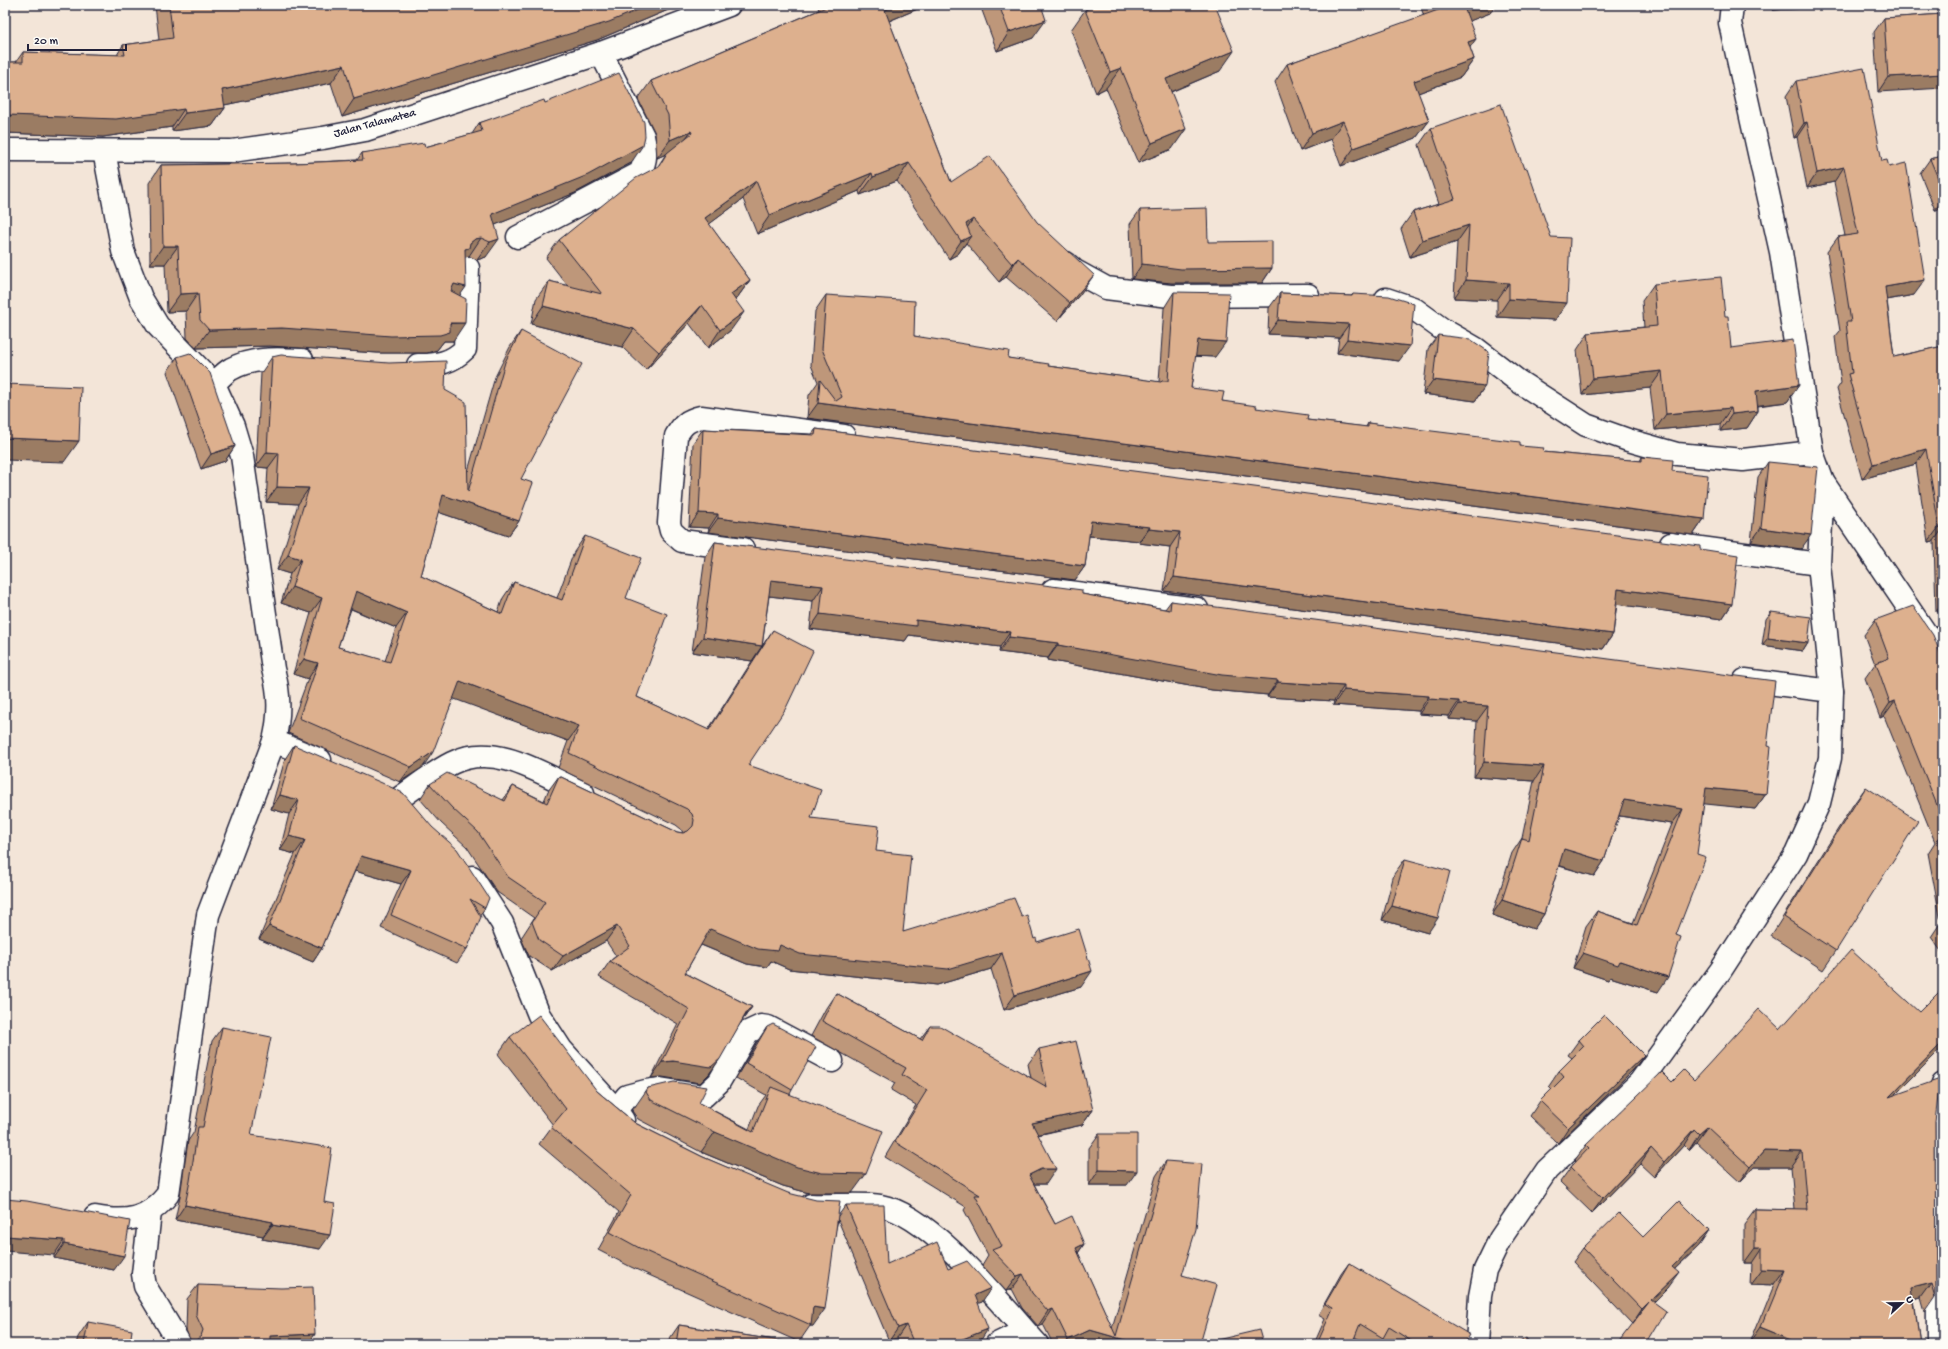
<svg xmlns="http://www.w3.org/2000/svg" width="1948" height="1349" viewBox="0 0 1948 1349" font-family="'Gochi Hand',sans-serif">
	<style>
		.lines { fill: none; stroke-linecap: round; stroke-linejoin: round }
		.minor-casing { stroke: #22223b; stroke-width: 25 }
		.minor { stroke: #fdfcf7; stroke-width: 22 }
		.wall { fill: #be977a; stroke: #22223b; fill-rule: evenodd }
		.shaded-wall { fill: #9b7b63; stroke: #22223b }
		.building { fill: #ddb08e; stroke: #22223b; fill-rule: evenodd }
		.labels { text-anchor: middle; dominant-baseline: central; stroke-width: 3; stroke-linejoin: round; paint-order: stroke }
		.street-label { font-size: 12px; fill: #22223b; stroke: #fdfcf7 }
	</style>
	<rect width="100%" height="100%" fill="#f3e5d8"/>
	<filter id="ink" filterUnits="userSpaceOnUse"><feTurbulence type="fractalNoise" baseFrequency=".025" numOctaves="2"/><feDisplacementMap in="SourceGraphic" scale="8" xChannelSelector="R" yChannelSelector="G"/><feConvolveMatrix kernelMatrix="1 2 1 2 8 2 1 2 1" color-interpolation-filters="sRGB"/></filter>
	<g filter="url(#ink)">
		<g class="lines">
			<g class="minor-casing">
				<g id="minor">
					<path d="M1732,5L1730,23L1781,252L1812,452L1823,482L1933,644L1943,669"/>
					<path d="M5,150L232,151L323,138L365,130L601,53L729,5"/>
					<path d="M104,151L123,251L141,298L158,326L214,384L233,426L242,456L273,669C280,694 280,715 274,741L320,760"/>
					<path d="M518,237L640,173C647,159 646,150 643,136L601,53"/>
					<path d="M1066,263L1075,271L1106,288L1170,296L1308,295"/>
					<path d="M1386,299L1413,308L1442,329L1475,348L1518,381L1586,425L1628,440L1677,454L1743,460L1812,452"/>
					<path d="M418,365C438,365 451,363 465,349L468,268"/>
					<path d="M214,384C219,379 225,372 231,369C253,357 277,359 302,360"/>
					<path d="M1671,544L1819,564"/>
					<path d="M743,549L682,541L671,531L669,523L676,436C683,424 688,420 701,417L844,436"/>
					<path d="M1053,590L1197,609"/>
					<path d="M1745,680L1832,691"/>
					<path d="M401,797C417,786 434,772 452,763C496,741 544,775 583,793"/>
					<path d="M472,877L502,923L539,1015L561,1049L616,1110L623,1120"/>
					<path d="M616,1110L627,1096L646,1091L660,1089L704,1096L719,1082L748,1032L761,1026L768,1027L832,1061"/>
					<path d="M811,1205C831,1206 862,1203 881,1206C932,1215 1002,1306 1037,1344"/>
					<path d="M150,1212L143,1274L145,1286L180,1344"/>
					<path d="M95,1217C126,1223 148,1220 168,1194L208,915L274,741"/>
					<path d="M997,1344L1024,1331"/>
					<path d="M1477,1344L1480,1296L1485,1270L1500,1239L1547,1170L1640,1082L1721,970L1796,854L1819,803L1830,758L1832,691L1819,564L1823,482"/>
					<path d="M1938,1344L1937,1137L1943,1084"/>
				</g>
			</g>
			<use href="#minor" class="minor"/>
		</g>
		<g class="wall">
			<path d="M155,5H680L597,40L342,117L331,83L224,105L225,108L212,126L172,131V127L103,137L5,133V62H16L23,52L117,55L123,45L159,40Z"/>
			<path d="M817,5H927L889,21L951,182L1081,293L1057,321L1006,277L999,282L966,243L958,254L949,259L897,181L860,195L859,191L757,234L743,199L709,224L750,280L737,298L735,300L731,330L708,348L689,323L646,370L622,347L531,324L536,299L549,281L568,286L546,258L559,240L658,166L666,154L657,158L655,133L638,99L651,81L819,10Z"/>
			<path d="M980,5H1041L1033,38L997,51Z"/>
			<path d="M1420,5H1495L1490,13L1469,21L1470,48L1474,59L1461,77L1418,93L1429,121L1416,138L1341,166L1331,139L1300,151L1275,82L1287,64L1424,16Z"/>
			<path d="M1773,5H1825L1824,7L1773,10Z"/>
			<path d="M1085,10L1220,71L1171,92L1172,149L1138,163L1106,88L1096,93L1071,30Z"/>
			<path d="M1943,14L1878,92L1874,32L1884,18Z"/>
			<path d="M1796,81L1882,161L1914,295L1887,300L1894,357L1943,346V611L1936,612L1934,541L1928,542L1916,464L1862,479L1837,389L1841,383L1835,337L1840,331L1827,252L1838,237L1845,236L1834,182L1807,188L1797,137L1794,138L1786,96Z"/>
			<path d="M545,103L631,163L575,193L495,225L486,257L477,260L469,256H465L460,295L453,341H444L437,350L427,353H378L270,346L196,348L187,338L186,311L167,312L165,264H150L149,183L161,165L295,163L357,160L362,153L425,147L472,134L479,123Z"/>
			<path d="M1431,128L1555,320L1497,317V300L1454,298L1457,242L1410,257L1401,229L1413,212L1439,204L1419,145Z"/>
			<path d="M1943,156V209L1935,210L1920,173L1930,159Z"/>
			<path d="M1140,210L1208,242L1272,268L1262,283H1171L1132,279L1130,224Z"/>
			<path d="M1654,284L1725,316L1731,348L1799,385L1787,402L1758,406V411L1747,428L1720,431V424L1655,430L1650,388L1582,395L1577,350L1588,333L1644,327L1642,301Z"/>
			<path d="M1174,292L1215,357L1195,356L1191,388L1222,401L1307,420L1366,427L1368,423L1520,446L1543,452L1640,461L1642,457L1672,471L1704,519L1693,535L807,418L809,395L818,382L811,365L815,311L826,295L914,336L1008,358L1048,366L1159,382L1164,308Z"/>
			<path d="M1280,293L1351,296L1353,294L1399,361L1337,353L1339,338L1268,334L1269,308Z"/>
			<path d="M521,331V479L519,521L508,536L438,512L421,576L498,612L503,598L514,582L557,598L574,552L585,536L626,598L637,697L708,730L761,647L752,661L692,652L705,557L715,542L1082,594L1165,609L1171,601L1767,746L1766,794L1755,809L1704,803L1676,935L1658,992L1610,977L1608,980L1573,968L1586,926L1597,911L1633,923L1672,824L1619,816L1604,861L1594,876L1559,866L1544,914L1534,929L1492,915L1512,853L1522,838L1534,781L1474,777L1477,721L1449,719V716L1419,714V711L1333,705L1334,701L1267,697L1268,695L1212,690L1047,660L1048,658L999,652L1000,647L909,635L905,641L810,629L813,601L769,596L762,646L773,630L748,765L811,818L876,851L903,932L1022,917L1034,939L1081,987L1004,1010L991,969L937,985L789,969L771,961L767,967L747,964L701,945L685,973L752,1007L741,1022L709,1074L700,1083L662,1077L651,1078L678,1024L599,977L610,961L616,956L606,941L552,971L529,956L521,938L534,918L497,892L467,847L441,823L420,799L430,784L503,800L513,786L544,801L548,791L559,776L677,832L683,833L681,829L676,825L558,768L568,741L454,698L423,767L400,782L288,733L308,679L293,674L311,613L281,603L290,574L277,570L298,504L266,502L268,468L256,467L261,373L272,357L445,390L468,471L495,377L510,347ZM351,609L396,628L385,661L338,647Z"/>
			<path d="M1438,335L1485,386L1475,401L1423,394L1428,349Z"/>
			<path d="M177,357L235,446L225,461L201,469L167,372Z"/>
			<path d="M703,429L812,434L816,429L1700,549L1732,604L1722,619L1617,604L1613,634L1603,649L1164,591L1170,547L1139,543L1140,541L1089,536L1085,566L1075,580L708,532L709,528L689,527L693,443Z"/>
			<path d="M1768,462L1801,549L1751,542L1758,477Z"/>
			<path d="M1771,612L1808,643L1803,651L1762,645L1766,619Z"/>
			<path d="M1875,620L1943,660V954L1931,937L1941,922L1928,853L1935,842L1884,716L1880,718L1865,678L1875,664L1864,635Z"/>
			<path d="M294,745L485,908L480,915L467,949L457,963L381,928L401,884L355,871L322,948L313,962L259,939L295,854L280,850L289,814L271,809L285,759Z"/>
			<path d="M1866,787L1836,951L1823,970L1771,936L1853,805Z"/>
			<path d="M1405,859L1428,933L1382,920L1394,874Z"/>
			<path d="M1943,988V1047L1895,1095L1935,1122L1936,1296L1925,1312L1921,1298L1914,1300L1920,1344H1753L1750,1343L1773,1286L1751,1285L1752,1263H1744V1224L1755,1209L1795,1210L1791,1167H1754L1740,1182L1696,1142L1689,1150L1684,1145L1654,1177L1640,1164L1592,1213L1560,1182L1571,1167L1576,1161L1575,1160L1586,1145L1672,1082L1694,1080L1780,1029L1919,1012Z"/>
			<path d="M836,993L920,1039L930,1026L1031,1078L1028,1064L1039,1049L1093,1110L1082,1125L1038,1135L1046,1184H1034L1055,1224L1084,1244L1078,1253L1112,1328L1156,1176L1166,1161L1182,1275L1200,1344H1263H1053L1043,1324L1038,1326L1022,1308L1012,1289L1006,1291L982,1265L988,1255L964,1210L966,1207L885,1157L916,1105L891,1090L895,1083L811,1036L826,1008Z"/>
			<path d="M222,1027L251,1135L324,1202L320,1249L262,1239L263,1236L175,1220L180,1196L188,1141L194,1132L212,1041Z"/>
			<path d="M767,1027L792,1090L790,1094L852,1193H809L783,1186L701,1152L638,1119L632,1111L648,1088L699,1103L749,1129L758,1106L766,1095L736,1078L757,1042Z"/>
			<path d="M510,1037L597,1091L635,1123L703,1157L838,1216L846,1205L887,1264L948,1269L982,1302L978,1303L979,1343L975,1344H899L897,1338L889,1341L838,1220L813,1326H810L799,1342L631,1267L598,1250L619,1212L539,1144L553,1125L498,1054Z"/>
			<path d="M1579,1040L1644,1055L1634,1069L1558,1143L1530,1116L1540,1101L1552,1089L1549,1086L1559,1071L1572,1058L1568,1055Z"/>
			<path d="M1099,1134L1127,1185H1089V1148Z"/>
			<path d="M5,1199L114,1270L54,1258V1255Z"/>
			<path d="M1709,1231L1699,1246L1675,1269L1668,1288L1632,1324L1573,1262L1583,1248L1643,1237Z"/>
			<path d="M1349,1263L1464,1344H1390L1382,1339L1379,1344H1367L1355,1337L1352,1344H1314L1325,1319L1318,1315L1341,1274Z"/>
			<path d="M198,1285L315,1334L308,1344H192L186,1330L187,1299Z"/>
			<path d="M88,1322L130,1344H76L78,1337Z"/>
			<path d="M679,1325L800,1344H667L668,1341Z"/>
		</g>
		<g class="shaded-wall">
			<path d="M650,5H680L597,40L342,117L354,99Z"/>
			<path d="M897,5H927L872,28L885,10Z"/>
			<path d="M1477,5H1495L1490,13L1452,28L1465,10Z"/>
			<path d="M1776,5H1825L1824,7L1773,10Z"/>
			<path d="M1046,20L1033,38L997,51L1009,32Z"/>
			<path d="M1476,39L1463,57L1468,42Z"/>
			<path d="M1234,51L1220,71L1151,100L1166,79Z"/>
			<path d="M1474,59L1461,77L1402,99L1414,81Z"/>
			<path d="M344,65L331,83L210,108L222,90Z"/>
			<path d="M1121,68L1106,88L1096,93L1110,72Z"/>
			<path d="M1943,74V88L1878,92L1888,77Z"/>
			<path d="M225,108L212,126L172,131L185,113Z"/>
			<path d="M184,109L172,127L103,137L5,133V117L9,115Z"/>
			<path d="M1343,121L1331,139L1300,151L1312,133Z"/>
			<path d="M1429,121L1416,138L1341,166L1354,148Z"/>
			<path d="M1807,122L1797,137L1794,138L1804,123Z"/>
			<path d="M1186,129L1172,149L1138,163L1152,143Z"/>
			<path d="M691,131L678,149L657,158L670,140Z"/>
			<path d="M643,145L631,163L575,193L480,231L492,214Z"/>
			<path d="M909,163L897,181L860,195L873,177Z"/>
			<path d="M1844,167L1834,182L1807,188L1817,173Z"/>
			<path d="M872,173L859,191L757,234L770,215Z"/>
			<path d="M756,181L743,199L692,237L705,218Z"/>
			<path d="M1943,199V209L1935,210Z"/>
			<path d="M973,219L961,237L966,224Z"/>
			<path d="M1469,225L1457,242L1410,257L1422,240Z"/>
			<path d="M971,236L958,254L949,259L961,241Z"/>
			<path d="M481,238L469,256L463,257L465,249L470,243L475,239Z"/>
			<path d="M499,239L486,257L477,260L490,242Z"/>
			<path d="M163,246H178L165,264H150Z"/>
			<path d="M1018,258L1006,277L999,282L1012,264Z"/>
			<path d="M1142,264L1272,268L1262,283H1171L1132,279Z"/>
			<path d="M1094,275L1081,293L1057,321L1070,303Z"/>
			<path d="M750,280L737,298L718,312L731,294Z"/>
			<path d="M1466,280L1509,283L1497,300L1454,298Z"/>
			<path d="M1925,280L1914,295L1875,302L1885,287Z"/>
			<path d="M454,284L466,287L453,305L441,302Z"/>
			<path d="M198,293L186,311L167,312L180,294Z"/>
			<path d="M1509,299L1567,303L1555,320L1497,317Z"/>
			<path d="M702,305L689,323L646,370L659,352Z"/>
			<path d="M543,306L634,329L622,347L531,324Z"/>
			<path d="M744,312L731,330L708,348L720,330Z"/>
			<path d="M1278,320L1349,324L1339,338L1268,334Z"/>
			<path d="M465,323L453,341H444L437,350L427,353H378L270,346L196,348L209,330Z"/>
			<path d="M1347,339L1410,346L1399,361L1337,353Z"/>
			<path d="M1198,340L1226,342L1215,357L1187,356Z"/>
			<path d="M1662,371L1650,388L1582,395L1593,378Z"/>
			<path d="M1433,380L1485,386L1475,401L1423,394Z"/>
			<path d="M1799,385L1787,402L1744,407L1756,391Z"/>
			<path d="M818,403L1704,519L1693,535L807,418Z"/>
			<path d="M1731,408L1720,424L1655,430L1666,414Z"/>
			<path d="M1758,411L1747,428L1720,431L1732,414Z"/>
			<path d="M5,438L79,441L64,462L5,460Z"/>
			<path d="M235,446L225,461L201,469L211,454Z"/>
			<path d="M1926,449L1916,464L1862,479L1873,464Z"/>
			<path d="M267,452L279,453L268,468L256,467Z"/>
			<path d="M277,487L309,488L298,504L266,502Z"/>
			<path d="M443,495L519,521L508,536L432,510Z"/>
			<path d="M699,513L718,514L709,528L689,527Z"/>
			<path d="M718,518L1085,566L1075,580L708,532Z"/>
			<path d="M1091,521L1150,527L1140,541L1081,535Z"/>
			<path d="M1939,527H1943V528L1934,541L1928,542Z"/>
			<path d="M1761,528L1811,535L1801,549L1751,542Z"/>
			<path d="M1149,529L1180,532L1170,547L1139,543Z"/>
			<path d="M288,555L301,559L290,574L277,570Z"/>
			<path d="M1174,577L1613,634L1603,649L1164,591Z"/>
			<path d="M771,580L823,586L813,601L760,595Z"/>
			<path d="M292,587L322,598L311,613L281,603Z"/>
			<path d="M1618,589L1732,604L1722,619L1608,603Z"/>
			<path d="M356,591L407,613L396,628L345,606Z"/>
			<path d="M1943,602V611L1936,612Z"/>
			<path d="M820,614L916,620L1010,632L1000,647L909,635L905,641L810,629Z"/>
			<path d="M703,637L762,646L752,661L692,652Z"/>
			<path d="M1009,637L1058,643L1048,658L999,652Z"/>
			<path d="M1768,638L1808,643L1803,651L1762,645Z"/>
			<path d="M1058,645L1278,680L1268,695L1212,690L1047,660Z"/>
			<path d="M304,659L318,663L308,679L293,674Z"/>
			<path d="M460,681L579,726L568,741L449,697Z"/>
			<path d="M1278,682L1344,686L1334,701L1267,697Z"/>
			<path d="M1344,690L1429,696L1419,711L1333,705Z"/>
			<path d="M1429,699L1459,701L1449,716L1419,714Z"/>
			<path d="M1895,701L1884,716L1880,718L1890,703Z"/>
			<path d="M1459,704L1488,706L1477,721L1449,719Z"/>
			<path d="M433,752L423,767L400,782L411,767Z"/>
			<path d="M1484,762L1544,766L1534,781L1474,777Z"/>
			<path d="M1706,788L1766,794L1755,809L1696,803Z"/>
			<path d="M280,795L299,800L289,814L271,809Z"/>
			<path d="M1624,800L1683,809L1672,824L1614,815Z"/>
			<path d="M289,836L305,840L295,854L280,850Z"/>
			<path d="M1564,849L1604,861L1594,876L1554,864Z"/>
			<path d="M361,856L411,870L401,884L351,870Z"/>
			<path d="M1502,900L1544,914L1534,929L1492,915Z"/>
			<path d="M1392,906L1438,918L1428,933L1382,920Z"/>
			<path d="M269,926L322,948L313,962L259,939Z"/>
			<path d="M617,926L606,941L552,971L563,956Z"/>
			<path d="M710,929L780,945L1002,953L991,969L937,985L789,969L771,961L767,967L747,964L699,944Z"/>
			<path d="M1583,953L1620,961L1668,977L1658,992L1610,977L1608,980L1573,968Z"/>
			<path d="M1092,971L1081,987L1004,1010L1015,995Z"/>
			<path d="M752,1007L741,1022L748,1010Z"/>
			<path d="M1943,1042V1047L1878,1112L1889,1097Z"/>
			<path d="M1644,1055L1634,1069L1558,1143L1568,1128Z"/>
			<path d="M720,1059L709,1074L700,1083L662,1077L651,1078L662,1062Z"/>
			<path d="M1093,1110L1082,1125L1021,1138L1032,1123Z"/>
			<path d="M1707,1127L1696,1142L1689,1150L1699,1134Z"/>
			<path d="M1694,1129L1684,1145L1654,1177L1664,1162Z"/>
			<path d="M715,1132L866,1174L852,1193H809L783,1186L701,1152Z"/>
			<path d="M1651,1148L1640,1164L1592,1213L1603,1198Z"/>
			<path d="M1764,1151L1802,1152L1791,1167H1754L1740,1182L1750,1167Z"/>
			<path d="M1041,1169H1056L1046,1184H1030L1029,1175Z"/>
			<path d="M1099,1170L1137,1171L1127,1185H1089Z"/>
			<path d="M185,1205L273,1222L263,1236L175,1220Z"/>
			<path d="M272,1225L330,1235L320,1249L262,1239Z"/>
			<path d="M1709,1231L1699,1246L1662,1281L1672,1267Z"/>
			<path d="M5,1236L64,1240L54,1255L5,1251Z"/>
			<path d="M64,1244L124,1256L114,1270L54,1258Z"/>
			<path d="M1084,1244L1074,1259L1076,1248Z"/>
			<path d="M1755,1248H1762L1752,1263H1744Z"/>
			<path d="M1762,1270L1784,1271L1773,1286L1751,1285Z"/>
			<path d="M1679,1273L1668,1288L1641,1315L1651,1300Z"/>
			<path d="M1023,1274L1012,1289L1006,1291L1017,1276Z"/>
			<path d="M1932,1283L1921,1298L1901,1303L1912,1288Z"/>
			<path d="M991,1288L982,1302L966,1308L975,1295Z"/>
			<path d="M1649,1302L1639,1316L1632,1324L1642,1309Z"/>
			<path d="M813,1307L825,1309L813,1326H810Z"/>
			<path d="M1053,1309L1043,1324L1038,1326L1048,1311Z"/>
			<path d="M906,1325L897,1338L889,1341L898,1328Z"/>
			<path d="M1761,1327L1793,1340L1790,1344H1753L1750,1343Z"/>
			<path d="M988,1329L979,1343L975,1344H950Z"/>
			<path d="M1090,1330L1139,1344H1065L1068,1340Z"/>
			<path d="M315,1334L308,1344H265L270,1336Z"/>
		</g>
		<g class="building">
			<path d="M169,5H650L609,22L354,99L344,65L222,90L225,108L185,113L184,109L116,119L9,115V117H5V62H23V52L125,55L123,45L173,38Z"/>
			<path d="M831,5H897L885,10L951,182L990,156L1037,222L1094,275L1070,303L1018,258L1012,264L973,219L966,224L971,236L961,241L909,163L873,177L872,173L770,215L756,181L705,218L750,280L731,294L744,312L720,330L702,305L659,352L634,329L543,306L549,281L602,294L559,240L636,178L659,166L667,153L692,133L691,131L670,140L668,115L651,81Z"/>
			<path d="M999,5H1041L1046,20L1009,32Z"/>
			<path d="M1097,5H1215L1234,51L1166,79L1186,129L1152,143L1121,68L1110,72L1085,10Z"/>
			<path d="M1439,5H1477L1465,10L1476,39L1468,42L1474,59L1414,81L1429,121L1354,148L1343,121L1312,133L1287,64L1441,9Z"/>
			<path d="M1943,14V74L1888,77L1884,18Z"/>
			<path d="M1864,68L1882,161L1887,160L1889,167L1906,163L1925,280L1885,287L1894,357L1943,346V527H1939L1926,449L1873,464L1848,374L1852,373L1846,322H1851L1838,237L1858,234L1844,167L1817,173L1807,122L1804,123L1796,81Z"/>
			<path d="M619,73L644,122L645,136L643,145L588,175L492,214L499,239L490,242L481,238L475,239L470,243L469,248L465,249L466,287L454,284L451,291L466,299L465,323H450V332L440,335L391,336L282,328L209,330L200,320L198,293L180,294L178,246H163L161,165L295,163L363,160L362,153L424,143L425,147L482,131L479,123L544,100L545,103Z"/>
			<path d="M1501,104L1524,169L1527,168L1551,237L1570,238L1567,303L1509,299V283L1466,280L1469,225L1422,240L1413,212L1455,199L1431,128Z"/>
			<path d="M1943,156V190L1930,159Z"/>
			<path d="M1207,208L1208,242L1272,241V268L1181,269L1142,264L1140,210Z"/>
			<path d="M1721,277L1725,316H1728L1731,348L1793,340L1799,385L1756,391L1758,411L1732,414L1731,408L1666,414L1662,371L1593,378L1588,333L1657,326L1654,284Z"/>
			<path d="M1174,292L1229,293L1226,342L1198,340L1191,388L1224,392L1222,401L1257,406L1256,408L1308,415L1307,420L1368,427V423L1520,442V446L1544,448L1543,452L1642,461V457L1673,460L1672,471L1708,475L1704,519L818,403L820,380L836,401L842,397L822,349L826,295L915,301L914,336L1009,351L1008,358L1049,364L1048,366L1161,382L1162,381H1168Z"/>
			<path d="M1280,293L1352,296L1353,294L1389,296L1414,304L1410,346L1347,339L1349,324L1278,320Z"/>
			<path d="M521,331L582,364L521,479L533,483L519,521L443,495L421,576L502,614L514,582L562,600L585,536L641,558L626,598L667,614L637,697L709,730L773,630L813,651L786,708L748,765L821,790L811,818L879,826L876,851L911,855L903,932L1014,898L1022,917L1027,915L1034,939L1036,938L1037,942L1079,929L1092,971L1015,995L1002,953L948,969L800,954L780,945L778,951L758,949L710,929L685,973L752,1007L748,1010L720,1059L711,1067L673,1061L662,1062L689,1009L610,961L630,946L617,926L563,956L539,940L532,922L545,902L508,877L478,832L452,808L430,784L447,773L505,801L513,786L547,803L559,776L677,832L683,833L688,831L693,826L694,820L692,814L687,809L569,753L579,726L460,681L433,752L411,767L299,718L318,663L304,659L322,598L292,587L301,559L288,555L309,488L277,487L279,453L267,452L272,357L281,355L389,363L446,361L445,390L466,402L468,492L505,362ZM356,591L407,613L390,662L338,647Z"/>
			<path d="M1438,335L1470,339L1489,352L1485,386L1433,380Z"/>
			<path d="M190,353L210,373L235,446L211,454L177,357Z"/>
			<path d="M5,384L81,387L79,441L5,438Z"/>
			<path d="M703,429L815,435L816,429L1700,546V549L1738,555L1732,604L1618,589L1613,634L1174,577L1180,532L1149,529L1150,527L1091,521L1085,566L718,518V514L699,513Z"/>
			<path d="M1768,462L1818,467L1811,535L1761,528Z"/>
			<path d="M715,542L1082,590V594L1170,610L1171,601L1775,681L1767,746L1771,747L1766,794L1706,788L1697,854L1706,857L1676,935L1681,937L1668,977L1620,961L1618,965L1583,953L1597,911L1637,925L1683,809L1624,800L1604,861L1564,849L1544,914L1502,900L1522,838L1529,840L1544,766L1484,762L1488,706L1459,704V701L1429,699V696L1344,690V686L1278,682V680L1222,675L1058,645V643L1009,637L1010,632L916,620V626L820,614L823,586L771,580L762,646L703,637Z"/>
			<path d="M1913,606L1933,635L1943,660V820L1895,701L1890,703L1876,663L1889,658L1875,620Z"/>
			<path d="M1771,612L1811,617L1808,643L1768,638Z"/>
			<path d="M294,745L382,783L403,793L432,827L457,849L489,898L485,908L470,899L481,917L467,949L391,915L411,870L361,856L322,948L269,926L305,840L289,836L299,800L280,795Z"/>
			<path d="M1866,787L1918,821L1836,951L1784,917Z"/>
			<path d="M1938,838L1943,841V863Z"/>
			<path d="M1405,859L1450,871L1438,918L1392,906Z"/>
			<path d="M1851,950L1919,1012L1943,988V1042L1889,1097L1940,1079L1935,1122L1936,1296L1932,1283L1912,1288L1920,1344H1793V1340L1761,1327L1784,1271L1762,1270V1248H1755V1209L1807,1210L1802,1152L1764,1151L1750,1167L1707,1127L1699,1134L1694,1129L1664,1162L1651,1148L1603,1198L1571,1167L1589,1148L1586,1145L1662,1072L1672,1082L1684,1070L1694,1080L1759,1009L1780,1029Z"/>
			<path d="M836,993L922,1040L930,1026H940L1047,1087L1039,1049L1076,1041L1093,1110L1032,1123L1056,1169H1041L1029,1175L1055,1224L1072,1216L1084,1244L1076,1248L1116,1336L1166,1161L1202,1164L1196,1229L1182,1275L1217,1285L1200,1344L1259,1330L1263,1344H1139L1090,1330L1068,1340L1053,1309L1048,1311L1032,1293L1023,1274L1017,1276L992,1250L1002,1246L975,1195H980L895,1142L927,1090L902,1075L906,1068L822,1021Z"/>
			<path d="M539,1015L597,1091L635,1123L703,1157L788,1193L816,1200L840,1201L825,1309L813,1307L811,1325L643,1250L610,1232L631,1195L551,1127L566,1109L510,1037Z"/>
			<path d="M1604,1015L1644,1055L1568,1128L1540,1101L1564,1077L1559,1071L1584,1046L1579,1040Z"/>
			<path d="M773,1024L816,1047L792,1090L746,1063L767,1027Z"/>
			<path d="M222,1027L271,1037L251,1135L332,1148L324,1202L335,1204L330,1235L272,1225L273,1222L185,1205L190,1181L198,1127H203Z"/>
			<path d="M674,1082L707,1087L699,1103L753,1132L771,1087L883,1131L866,1174L822,1173L797,1167L715,1132L651,1100L646,1092L648,1088Z"/>
			<path d="M1099,1134H1137V1171L1099,1170Z"/>
			<path d="M5,1199L27,1201L130,1221L124,1256L64,1244V1240L5,1236Z"/>
			<path d="M1679,1201L1709,1231L1672,1267L1679,1273L1651,1300L1666,1311L1646,1344H1617L1649,1302L1642,1309L1583,1248L1619,1213L1643,1237Z"/>
			<path d="M846,1205H884L887,1264L937,1242L948,1269L967,1261L991,1288L975,1295L988,1329L950,1344H914L906,1325L898,1328Z"/>
			<path d="M1349,1263L1470,1335L1464,1344H1416L1389,1327L1383,1338L1360,1324L1352,1344H1317L1333,1308L1325,1304Z"/>
			<path d="M198,1285L281,1288L313,1287L315,1334L270,1336V1344H194L195,1341L201,1336L203,1330L196,1315Z"/>
			<path d="M88,1322L132,1330L130,1344H84Z"/>
			<path d="M679,1325L800,1344H676Z"/>
			<path d="M1526,1338L1530,1344H1517Z"/>
		</g>
	</g>
	<g class="labels">
		<g class="street-label">
			<text transform="translate(375 124) rotate(-15)">Jalan Talamatea</text>
		</g>
	</g>
	<rect width="1948" height="1349" fill="none" stroke="#fdfcf7" stroke-width="20"/>
	<rect x="10" y="10" width="1928" height="1329" fill="none" stroke="#22223b" stroke-width="1.5" filter="url(#ink)"/>
	<g transform="translate(1902 1303) rotate(68)" stroke="#fdfcf7" stroke-width="3" paint-order="stroke">
	<path d="M0-3L7 15L0 10L-7 15Z" fill="#22223b"/>
	<text y="-6" font-size="11" font-weight="bold" text-anchor="middle" fill="#22223b">U</text>
	</g>
	<path d="M28 44v6h98v-6" fill="none" stroke="#22223b" stroke-width="2"/>
	<text x="34" y="44" font-size="12" fill="#22223b" stroke="#fdfcf7" stroke-width="3" paint-order="stroke">20 m</text>
</svg>
